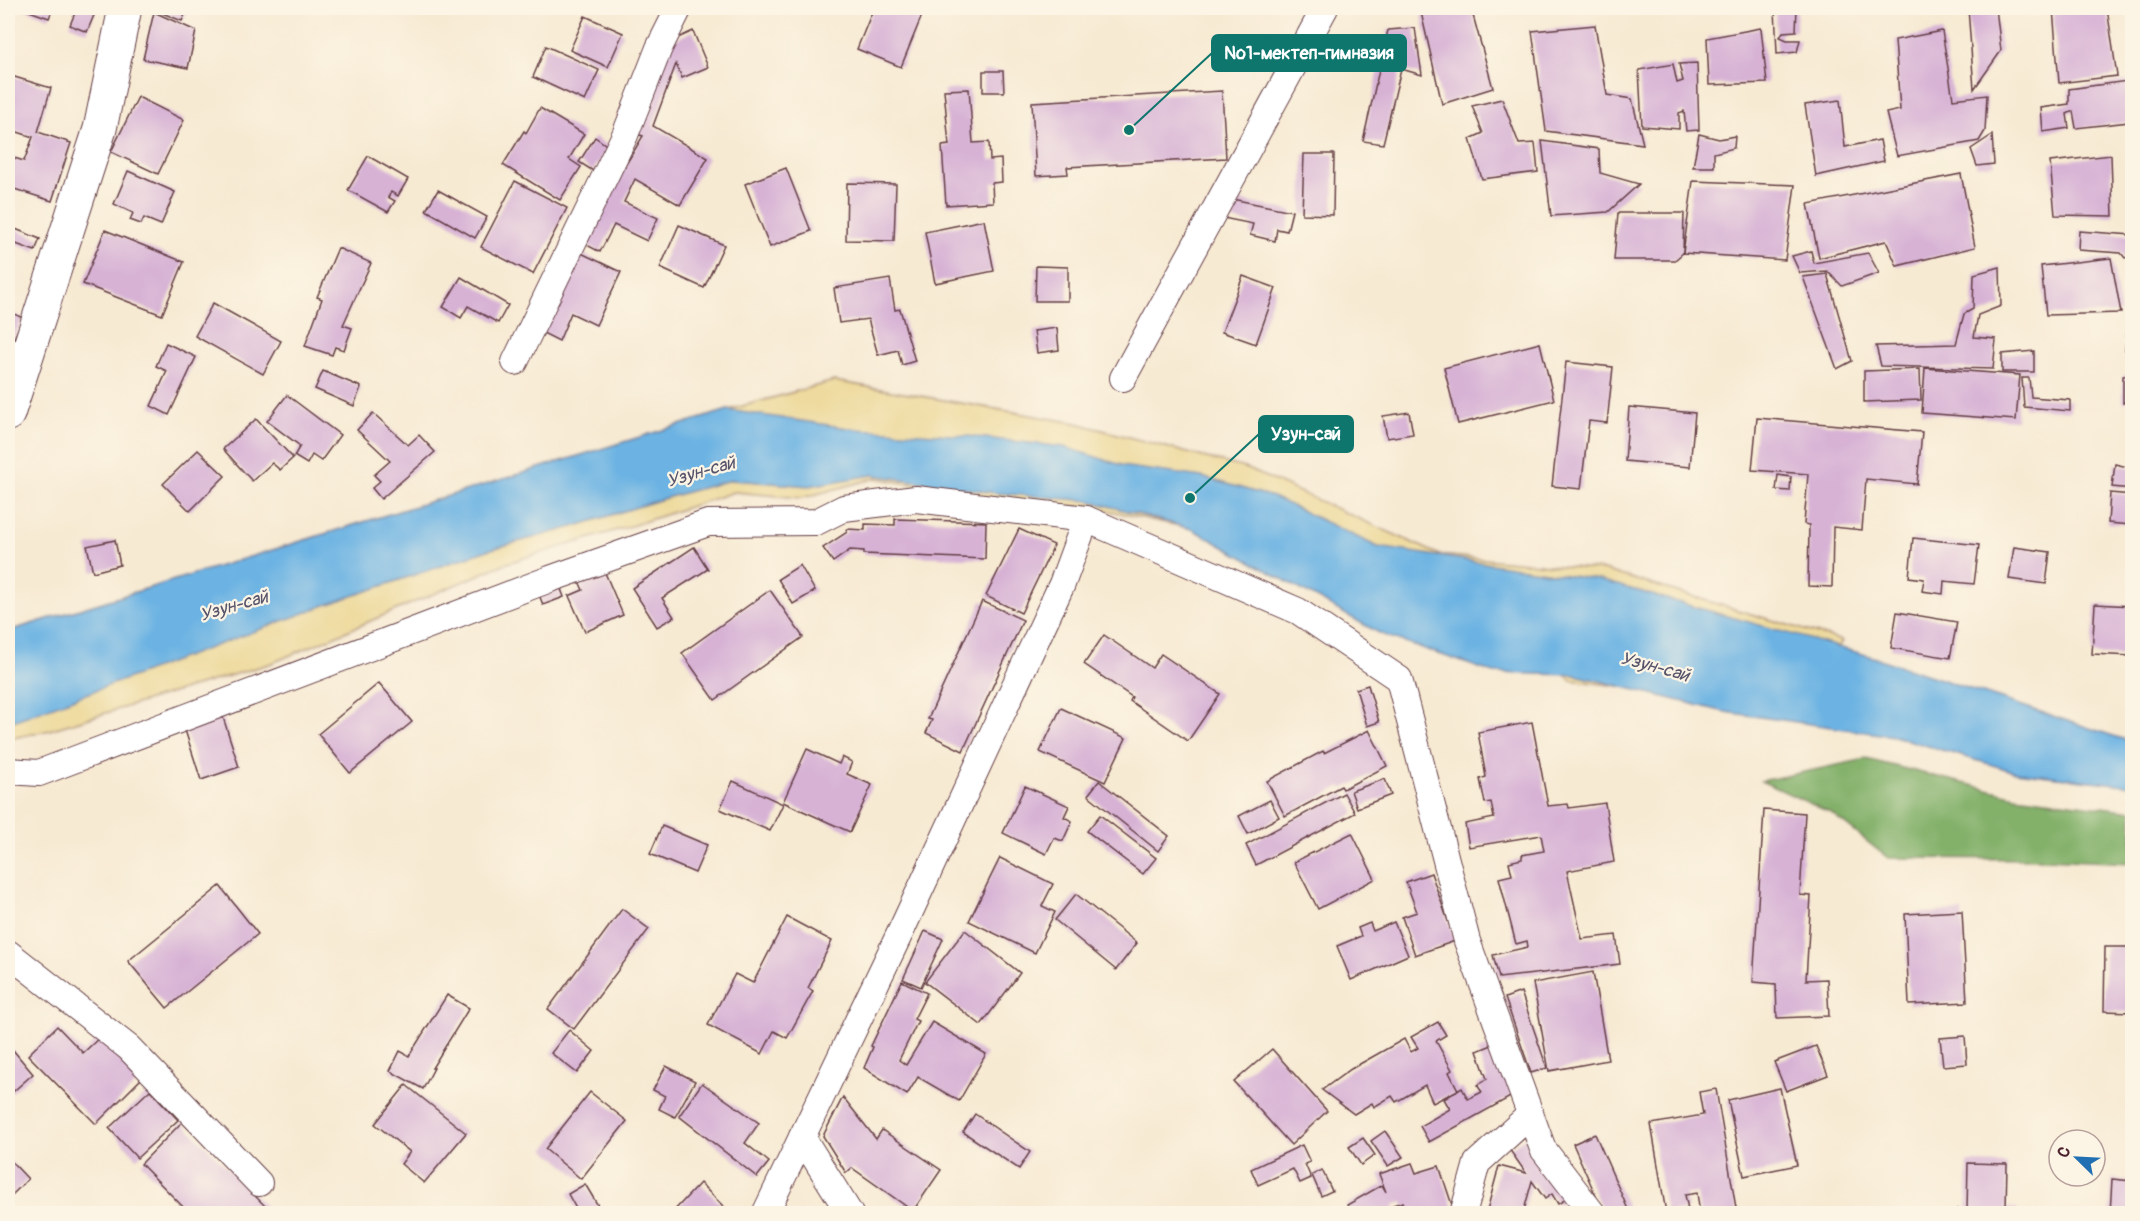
<svg xmlns="http://www.w3.org/2000/svg" width="2140" height="1221" viewBox="0 0 2140 1221" font-family="Pangolin,sans-serif">
	<style>
		.forest { fill: #83b16a; stroke: #66684a; stroke-width: 1.5 }
		.sand { fill: #eeda9e; stroke: #9c7c64; stroke-width: 1.5 }
		.water { fill: #6cb3e3; stroke: #5b6987; stroke-width: 1.5 }
		.building { fill: #d7b2d5 }
		.lines { fill: none; stroke-linecap: round; stroke-linejoin: round }
		.street-casing { stroke: #643d44; stroke-width: 28 }
		.secondary-casing { stroke: #643d44; stroke-width: 35 }
		.street { stroke: #fff; stroke-width: 26 }
		.secondary { stroke: #fff; stroke-width: 33 }
		.labels { text-anchor: middle; dominant-baseline: central; stroke-width: 4.5; stroke-linejoin: round; paint-order: stroke }
		.water-label { font-size: 18px; font-style: italic; fill: #56536b; stroke: #fcf5e5 }
		.leader { fill: none; stroke: #0f766e; stroke-width: 2 }
		.callout-dot { fill: #0f766e; stroke: #fcf5e5; stroke-width: 2 }
		.callout { fill: #0f766e; stroke: #0f766e; stroke-width: 2 }
		.callout-label { font-size: 18px; text-anchor: middle; font-weight: bold; fill: #fff }
	</style>
	<rect width="100%" height="100%" fill="#fcf5e5"/>
	<filter id="ink" filterUnits="userSpaceOnUse"><feTurbulence type="fractalNoise" baseFrequency=".0167" numOctaves="2"/><feDisplacementMap in="SourceGraphic" scale="12" xChannelSelector="R" yChannelSelector="G"/><feConvolveMatrix kernelMatrix="1 2 1 2 8 2 1 2 1" color-interpolation-filters="sRGB"/></filter>
	<filter id="wash" filterUnits="userSpaceOnUse"><feTurbulence type="fractalNoise" baseFrequency=".008" numOctaves="4" result="noise"/><feDisplacementMap in="SourceGraphic" scale="24" xChannelSelector="R" yChannelSelector="G"/><feGaussianBlur stdDeviation="1.35" result="paint"/><feColorMatrix in="noise" values="0 0 0 0 0 0 0 0 0 0 0 0 0 0 0 0 0 1.4 0 .05"/><feComposite in="paint" operator="in"/></filter>
	<g filter="url(#wash)">
		<rect width="100%" height="100%" fill="#f7ead3"/>
		<path class="forest" d="M1866,759L2015,796L2132,811V863L2045,859L1888,858L1831,813L1761,781Z"/>
		<path class="sand" d="M834,381L1076,423L1248,469L1440,555L1603,570L1842,641L1802,710L1571,680L1472,603L1193,529L1092,507L1004,500L876,478L802,498L734,492L631,526L504,564L272,663L46,731L8,739V632L12,630L728,410Z"/>
		<path class="water" d="M728,410L855,429L968,436L1064,447L1128,467L1202,477L1273,497L1378,547L1599,580L1870,656L2132,742V786L2016,772L1894,736L1725,712L1575,675L1494,673L1381,634L1192,529L1090,501L995,493L873,475L809,486L731,480L666,498L573,527L488,550L323,606L8,723V632L12,630Z"/>
		<g id="blocks">
			<g class="building">
				<path d="M21,8H53L49,18Z"/>
				<path d="M77,8H97L87,32L70,25Z"/>
				<path d="M150,8H188L182,21Z"/>
				<path d="M870,8H925L901,67L857,49L872,12L869,10Z"/>
				<path d="M1420,8H1471L1493,88L1442,104Z"/>
				<path d="M1775,8H1797L1796,31L1783,32L1780,37L1787,40H1800L1797,52L1777,54Z"/>
				<path d="M1968,8H1996L2001,51L1974,89Z"/>
				<path d="M2059,8H2107L2117,76L2059,83L2053,9Z"/>
				<path d="M154,12L196,31L188,68L143,59Z"/>
				<path d="M585,16L623,33L608,67L570,50Z"/>
				<path d="M1595,25L1607,95L1632,99L1643,144L1546,131L1532,31Z"/>
				<path d="M1415,28L1422,75L1401,69L1383,144L1363,141L1388,30Z"/>
				<path d="M1761,28L1767,83L1709,85L1707,38Z"/>
				<path d="M693,31L708,67L682,78L676,64L653,126L708,158L680,205L635,179L624,202L658,218L647,241L614,225L600,252L585,244L622,171L643,136L634,133L667,43Z"/>
				<path d="M1942,31L1953,99L1987,95L1985,131L1979,141L1897,156L1886,113L1900,110L1895,40Z"/>
				<path d="M546,46L599,70L585,101L533,77Z"/>
				<path d="M1697,63L1699,130L1686,131L1684,111L1679,113V129L1642,126L1639,70L1673,64L1677,83L1683,81L1679,64Z"/>
				<path d="M983,71H1003L1004,92H983Z"/>
				<path d="M8,75L51,88L38,132L71,143L52,201L8,187V156L24,161L33,137L8,129Z"/>
				<path d="M2127,81L2129,122L2076,128L2073,111L2067,114L2069,128L2043,132L2041,108L2069,104V89Z"/>
				<path d="M969,89L973,143L989,142L990,160L1001,159L1002,182L992,183L993,202L946,205L942,146L949,145L944,90Z"/>
				<path d="M1222,91L1226,158L1067,167L1068,174L1036,176L1032,102Z"/>
				<path d="M138,97L184,120L158,174L111,152Z"/>
				<path d="M1502,99L1519,144L1535,143L1538,172L1482,179L1470,139L1483,133L1472,106Z"/>
				<path d="M1840,100L1845,147L1880,140L1884,161L1816,176L1805,105Z"/>
				<path d="M540,108L584,134L569,159L581,167L560,200L503,165L524,131L526,133Z"/>
				<path d="M1699,134L1719,139L1735,136L1734,148L1714,153V167H1693Z"/>
				<path d="M1992,135L1994,164L1977,166L1971,149Z"/>
				<path d="M595,137L609,147L593,171L579,162Z"/>
				<path d="M1542,141L1599,149L1600,173L1639,184L1608,212L1551,216Z"/>
				<path d="M1304,154H1334L1333,215L1302,214Z"/>
				<path d="M2111,155L2113,216L2055,215L2050,162Z"/>
				<path d="M368,156L408,179L398,196L391,192L388,197L395,201L388,212L348,190Z"/>
				<path d="M786,168L811,231L770,247L745,184Z"/>
				<path d="M128,171L175,192L161,225L144,218L141,224L130,220L133,213L114,204Z"/>
				<path d="M1961,174L1975,247L1897,266L1886,241L1819,258L1808,204Z"/>
				<path d="M515,181L567,208L533,274L481,247Z"/>
				<path d="M1693,181L1795,185L1785,260L1683,253Z"/>
				<path d="M847,183L896,184L894,241L846,240Z"/>
				<path d="M438,190L487,217L475,238L426,210Z"/>
				<path d="M1227,198L1292,211L1287,231L1277,229L1275,241L1250,235L1253,224L1223,218Z"/>
				<path d="M1618,213H1684L1683,253L1675,260H1614Z"/>
				<path d="M984,220L994,271L935,283L925,232Z"/>
				<path d="M679,225L724,245L704,288L660,268Z"/>
				<path d="M8,226L40,239L35,251L8,241Z"/>
				<path d="M105,230L184,262L162,315L83,284Z"/>
				<path d="M2079,231L2132,235V256L2125,258L2121,253L2078,250Z"/>
				<path d="M338,248L371,263L343,325L352,328L344,350L335,347L332,355L305,346L322,299L317,297Z"/>
				<path d="M577,251L621,272L596,325L571,313L559,341L539,331Z"/>
				<path d="M1811,251L1814,263L1868,253L1879,273L1842,286L1827,271L1800,273L1792,256Z"/>
				<path d="M2111,258L2121,313L2046,315L2041,266Z"/>
				<path d="M1036,266L1068,267V301H1035Z"/>
				<path d="M2000,267L2001,306L1978,315L1974,337L1996,339L1993,369L1881,366L1876,346L1956,344L1964,314L1973,309L1974,274Z"/>
				<path d="M1827,274L1852,361L1837,369L1803,277Z"/>
				<path d="M1243,276L1276,288L1256,344L1222,332Z"/>
				<path d="M461,277L508,305L498,323L468,306L461,318L443,307Z"/>
				<path d="M890,279L895,310L900,309L915,361L902,365L898,350L878,355L868,319L839,323L834,288Z"/>
				<path d="M2131,292H2132V352L2125,350Z"/>
				<path d="M213,303L281,341L263,374L195,336Z"/>
				<path d="M8,311L23,318L8,352Z"/>
				<path d="M1057,328L1059,350L1037,353L1034,331Z"/>
				<path d="M166,343L196,357L169,415L151,406L167,371L156,366Z"/>
				<path d="M1540,343L1554,400L1458,424L1444,368Z"/>
				<path d="M2034,351V372H2002V354Z"/>
				<path d="M1566,362L1613,367L1607,423L1589,421L1581,489L1552,486Z"/>
				<path d="M1925,368L2020,375L2016,420L1922,413Z"/>
				<path d="M1920,369L1921,400L1864,402V371Z"/>
				<path d="M323,371L361,387L354,406L315,389Z"/>
				<path d="M2132,374V399L2123,403V376Z"/>
				<path d="M2022,378H2029L2031,397L2070,400V411L2024,407Z"/>
				<path d="M287,395L340,435L321,461L312,455L307,464L294,456L300,446L267,421Z"/>
				<path d="M1629,407L1695,413L1690,467L1625,461Z"/>
				<path d="M1409,412L1413,434L1387,438L1383,416Z"/>
				<path d="M373,413L408,445L419,435L435,452L381,499L372,488L380,481L374,475L390,461L357,430Z"/>
				<path d="M1757,418L1922,432L1917,484L1866,479L1862,530L1833,527L1832,587L1808,586L1809,525L1804,524L1808,474L1752,470Z"/>
				<path d="M256,419L293,458L280,470L272,463L252,481L223,449Z"/>
				<path d="M198,450L225,476L190,511L163,484Z"/>
				<path d="M2115,464L2132,468V489L2112,487Z"/>
				<path d="M1778,475L1791,477L1790,491L1776,490Z"/>
				<path d="M2110,493L2132,495L2131,525L2108,523Z"/>
				<path d="M895,519L986,522L985,559L864,554V551L850,550L833,562L823,548L847,532V529L865,530V524L895,525Z"/>
				<path d="M1019,529L1054,545L1021,613L986,596Z"/>
				<path d="M1913,538L1979,545L1974,584L1944,581L1943,594L1922,591L1924,579L1909,577Z"/>
				<path d="M115,540L120,565L93,572L87,546Z"/>
				<path d="M694,547L708,569L662,598L674,617L657,627L632,588Z"/>
				<path d="M2014,547L2050,552L2046,584L2009,579Z"/>
				<path d="M800,565L815,591L793,604L778,579Z"/>
				<path d="M603,568L623,615L585,632L569,596L583,590L578,579Z"/>
				<path d="M558,581L564,597L543,605L537,589Z"/>
				<path d="M770,590L803,637L715,700L682,653Z"/>
				<path d="M982,601L1023,620L963,751L926,733L932,720L928,719Z"/>
				<path d="M2095,604L2132,606V656L2092,654Z"/>
				<path d="M1897,612L1957,622L1950,658L1891,648Z"/>
				<path d="M1104,635L1152,668L1161,654L1220,694L1188,741L1130,701L1132,697L1084,664Z"/>
				<path d="M379,683L412,722L350,773L318,734Z"/>
				<path d="M1368,685L1379,722L1367,726L1356,689Z"/>
				<path d="M1061,708L1126,738L1105,782L1040,752Z"/>
				<path d="M222,714L239,767L201,780L184,727Z"/>
				<path d="M1532,722L1548,806L1568,804L1569,808L1605,803L1614,862L1567,871L1582,939L1616,935L1620,964L1499,978L1493,955L1528,947L1527,941L1516,944L1499,878L1512,875L1509,862L1522,859V855L1544,851L1541,835L1469,847L1465,824L1494,818L1491,802L1485,803L1480,779L1486,777L1478,732Z"/>
				<path d="M1369,730L1387,766L1343,789L1341,786L1285,816L1267,781L1323,751L1324,753Z"/>
				<path d="M807,749L839,764L842,757L852,762L847,774L872,785L850,832L783,802Z"/>
				<path d="M1385,779L1391,795L1357,808L1351,791Z"/>
				<path d="M733,781L783,804L770,831L720,809Z"/>
				<path d="M1099,781L1169,836L1158,851L1088,795Z"/>
				<path d="M1025,786L1069,806L1064,817L1072,821L1063,841L1054,838L1046,854L1003,833Z"/>
				<path d="M1344,793L1355,813L1256,865L1246,845Z"/>
				<path d="M1270,800L1279,817L1248,834L1239,816Z"/>
				<path d="M1764,810L1805,813L1800,895L1811,896L1806,980L1827,979L1829,1016L1777,1018L1776,984L1753,982Z"/>
				<path d="M1100,815L1156,858L1143,874L1087,831Z"/>
				<path d="M662,826L707,845L695,873L650,854Z"/>
				<path d="M1352,833L1375,879L1318,909L1294,862Z"/>
				<path d="M1000,858L1053,884L1042,906L1055,912L1035,953L969,921Z"/>
				<path d="M1431,873L1455,941L1415,955L1402,917L1417,912L1406,882Z"/>
				<path d="M220,886L258,934L167,1008L128,961Z"/>
				<path d="M1076,894L1137,943L1116,970L1055,920Z"/>
				<path d="M622,909L649,929L574,1029L548,1009Z"/>
				<path d="M1962,911L1967,1002L1909,1005L1905,914Z"/>
				<path d="M787,917L832,941L808,988L813,991L787,1038L774,1031L762,1054L708,1025L735,974L753,983Z"/>
				<path d="M1394,922L1408,955L1351,980L1337,946L1361,936L1358,928L1370,923L1373,931Z"/>
				<path d="M965,930L1020,973L981,1025L925,982Z"/>
				<path d="M925,931L943,939L921,987L903,979Z"/>
				<path d="M2105,947H2132V1012L2104,1011Z"/>
				<path d="M1593,972L1608,1060L1549,1071L1533,983Z"/>
				<path d="M902,981L927,993L914,1019L918,1021L899,1060L906,1065L932,1022L986,1054L959,1101L918,1077L907,1095L864,1068L873,1047L871,1046Z"/>
				<path d="M1521,992L1547,1068L1531,1073L1505,998Z"/>
				<path d="M447,995L469,1008L432,1068H434L423,1089L390,1071L400,1051L409,1056Z"/>
				<path d="M1438,1022L1446,1035L1436,1041L1452,1070L1449,1072L1458,1090L1433,1103L1425,1085L1396,1102L1392,1096L1374,1107L1372,1103L1354,1114L1322,1090L1351,1069L1404,1039L1411,1052L1418,1048L1411,1037Z"/>
				<path d="M57,1026L83,1053L100,1037L141,1079L96,1124L28,1055Z"/>
				<path d="M569,1030L594,1051L577,1073L551,1053Z"/>
				<path d="M1965,1036L1967,1064L1943,1066L1940,1038Z"/>
				<path d="M8,1044L33,1074L8,1096Z"/>
				<path d="M1492,1045L1514,1095L1429,1142L1420,1126L1450,1109L1444,1099L1462,1088L1468,1099L1482,1092L1477,1085L1487,1079L1477,1051Z"/>
				<path d="M1816,1046L1828,1075L1786,1091L1774,1062Z"/>
				<path d="M1272,1049L1327,1111L1291,1145L1234,1082Z"/>
				<path d="M666,1066L695,1081L675,1117L659,1109L665,1096L653,1090Z"/>
				<path d="M702,1083L759,1123L745,1143L769,1162L757,1177L679,1116Z"/>
				<path d="M406,1085L466,1133L424,1183L401,1164L410,1152L375,1124Z"/>
				<path d="M1780,1088L1797,1165L1744,1176L1728,1100Z"/>
				<path d="M1716,1089L1737,1214H1700L1697,1193L1685,1195L1688,1209L1666,1213L1651,1124L1703,1115L1699,1092Z"/>
				<path d="M150,1090L178,1120L137,1158L109,1128Z"/>
				<path d="M590,1092L627,1121L581,1179L545,1149Z"/>
				<path d="M843,1097L876,1139L882,1130L941,1170L913,1211L852,1168L846,1173L823,1136Z"/>
				<path d="M975,1114L1030,1152L1019,1169L963,1132Z"/>
				<path d="M182,1122L270,1211L268,1214H190L141,1164Z"/>
				<path d="M1385,1131L1403,1157L1388,1166L1371,1141Z"/>
				<path d="M1595,1134L1630,1214H1604L1573,1144Z"/>
				<path d="M1363,1138L1375,1155L1361,1165L1349,1147Z"/>
				<path d="M1525,1138L1568,1198L1558,1204L1552,1194L1545,1199L1532,1181L1523,1214H1486L1499,1166L1526,1173L1509,1149Z"/>
				<path d="M1302,1145L1310,1162L1305,1164L1311,1178L1300,1183L1293,1169L1258,1185L1251,1169Z"/>
				<path d="M12,1162L28,1179L8,1199V1166Z"/>
				<path d="M1412,1163L1416,1173L1439,1166L1455,1214H1406L1403,1202L1393,1205L1398,1214H1352L1347,1205L1382,1185L1386,1192L1379,1174Z"/>
				<path d="M1968,1163L2007,1164L2006,1208H2017V1214H1957V1209L1967,1210Z"/>
				<path d="M1322,1170L1332,1191L1321,1196L1312,1175Z"/>
				<path d="M2112,1179L2132,1181V1214H2110Z"/>
				<path d="M700,1183L731,1214H671Z"/>
				<path d="M585,1184L603,1214H579L568,1194Z"/>
			</g>
		</g>
	</g>
	<g filter="url(#ink)">
		<use href="#blocks" fill-opacity="0" stroke="#643d44" stroke-width="1.5"/>
		<g class="lines">
			<g class="street-casing">
				<g id="street">
					<path d="M515,362L625,135L659,48L679,8"/>
					<path d="M1123,378L1325,8"/>
					<path d="M1086,519L1298,611L1399,679L1467,941L1543,1149L1593,1214"/>
					<path d="M8,771L39,773L550,579L708,523L816,522L844,508L916,499L1086,519L1062,584L901,931L765,1214"/>
					<path d="M8,953L129,1048L259,1183"/>
					<path d="M802,1137L850,1214"/>
					<path d="M1463,1214L1477,1163L1530,1115"/>
				</g>
			</g>
			<g class="secondary-casing">
				<path id="secondary" d="M8,414L100,129L125,8"/>
			</g>
			<use href="#street" class="street"/>
			<use href="#secondary" class="secondary"/>
		</g>
	</g>
	<g class="labels">
		<g class="water-label">
			<text transform="translate(701 472) rotate(-16)">Узун-сай</text>
			<text transform="translate(234 606) rotate(-16)">Узун-сай</text>
			<text transform="translate(1655 667) rotate(15)">Узун-сай</text>
		</g>
	</g>
	<path class="leader" d="M1129 130L1212 53M1190 498L1259 434"/>
	<g class="callout-dot">
		<circle cx="1129" cy="130" r="6"/>
		<circle cx="1190" cy="498" r="6"/>
	</g>
	<g class="callout">
		<rect x="1212" y="35" width="194" height="36" rx="6"/>
		<rect x="1259" y="416" width="94" height="36" rx="6"/>
	</g>
	<g class="callout-label">
		<text x="1309" y="59">№1-мектеп-гимназия</text>
		<text x="1306" y="440">Узун-сай</text>
	</g>
	<rect width="2140" height="1221" fill="none" stroke="#fcf5e5" stroke-width="30"/>
	<g transform="translate(2077 1158) rotate(294)"><circle r="28" fill="#fcf5e5" stroke="#b59f9b" stroke-width="1.5"/>
	<path d="M0-4.5L10 22L0 15L-10 22Z" fill="#1f6fb2"/>
	<text y="-9" font-size="16" font-weight="bold" text-anchor="middle" fill="#4a1f2b">С</text>
	</g>
</svg>
